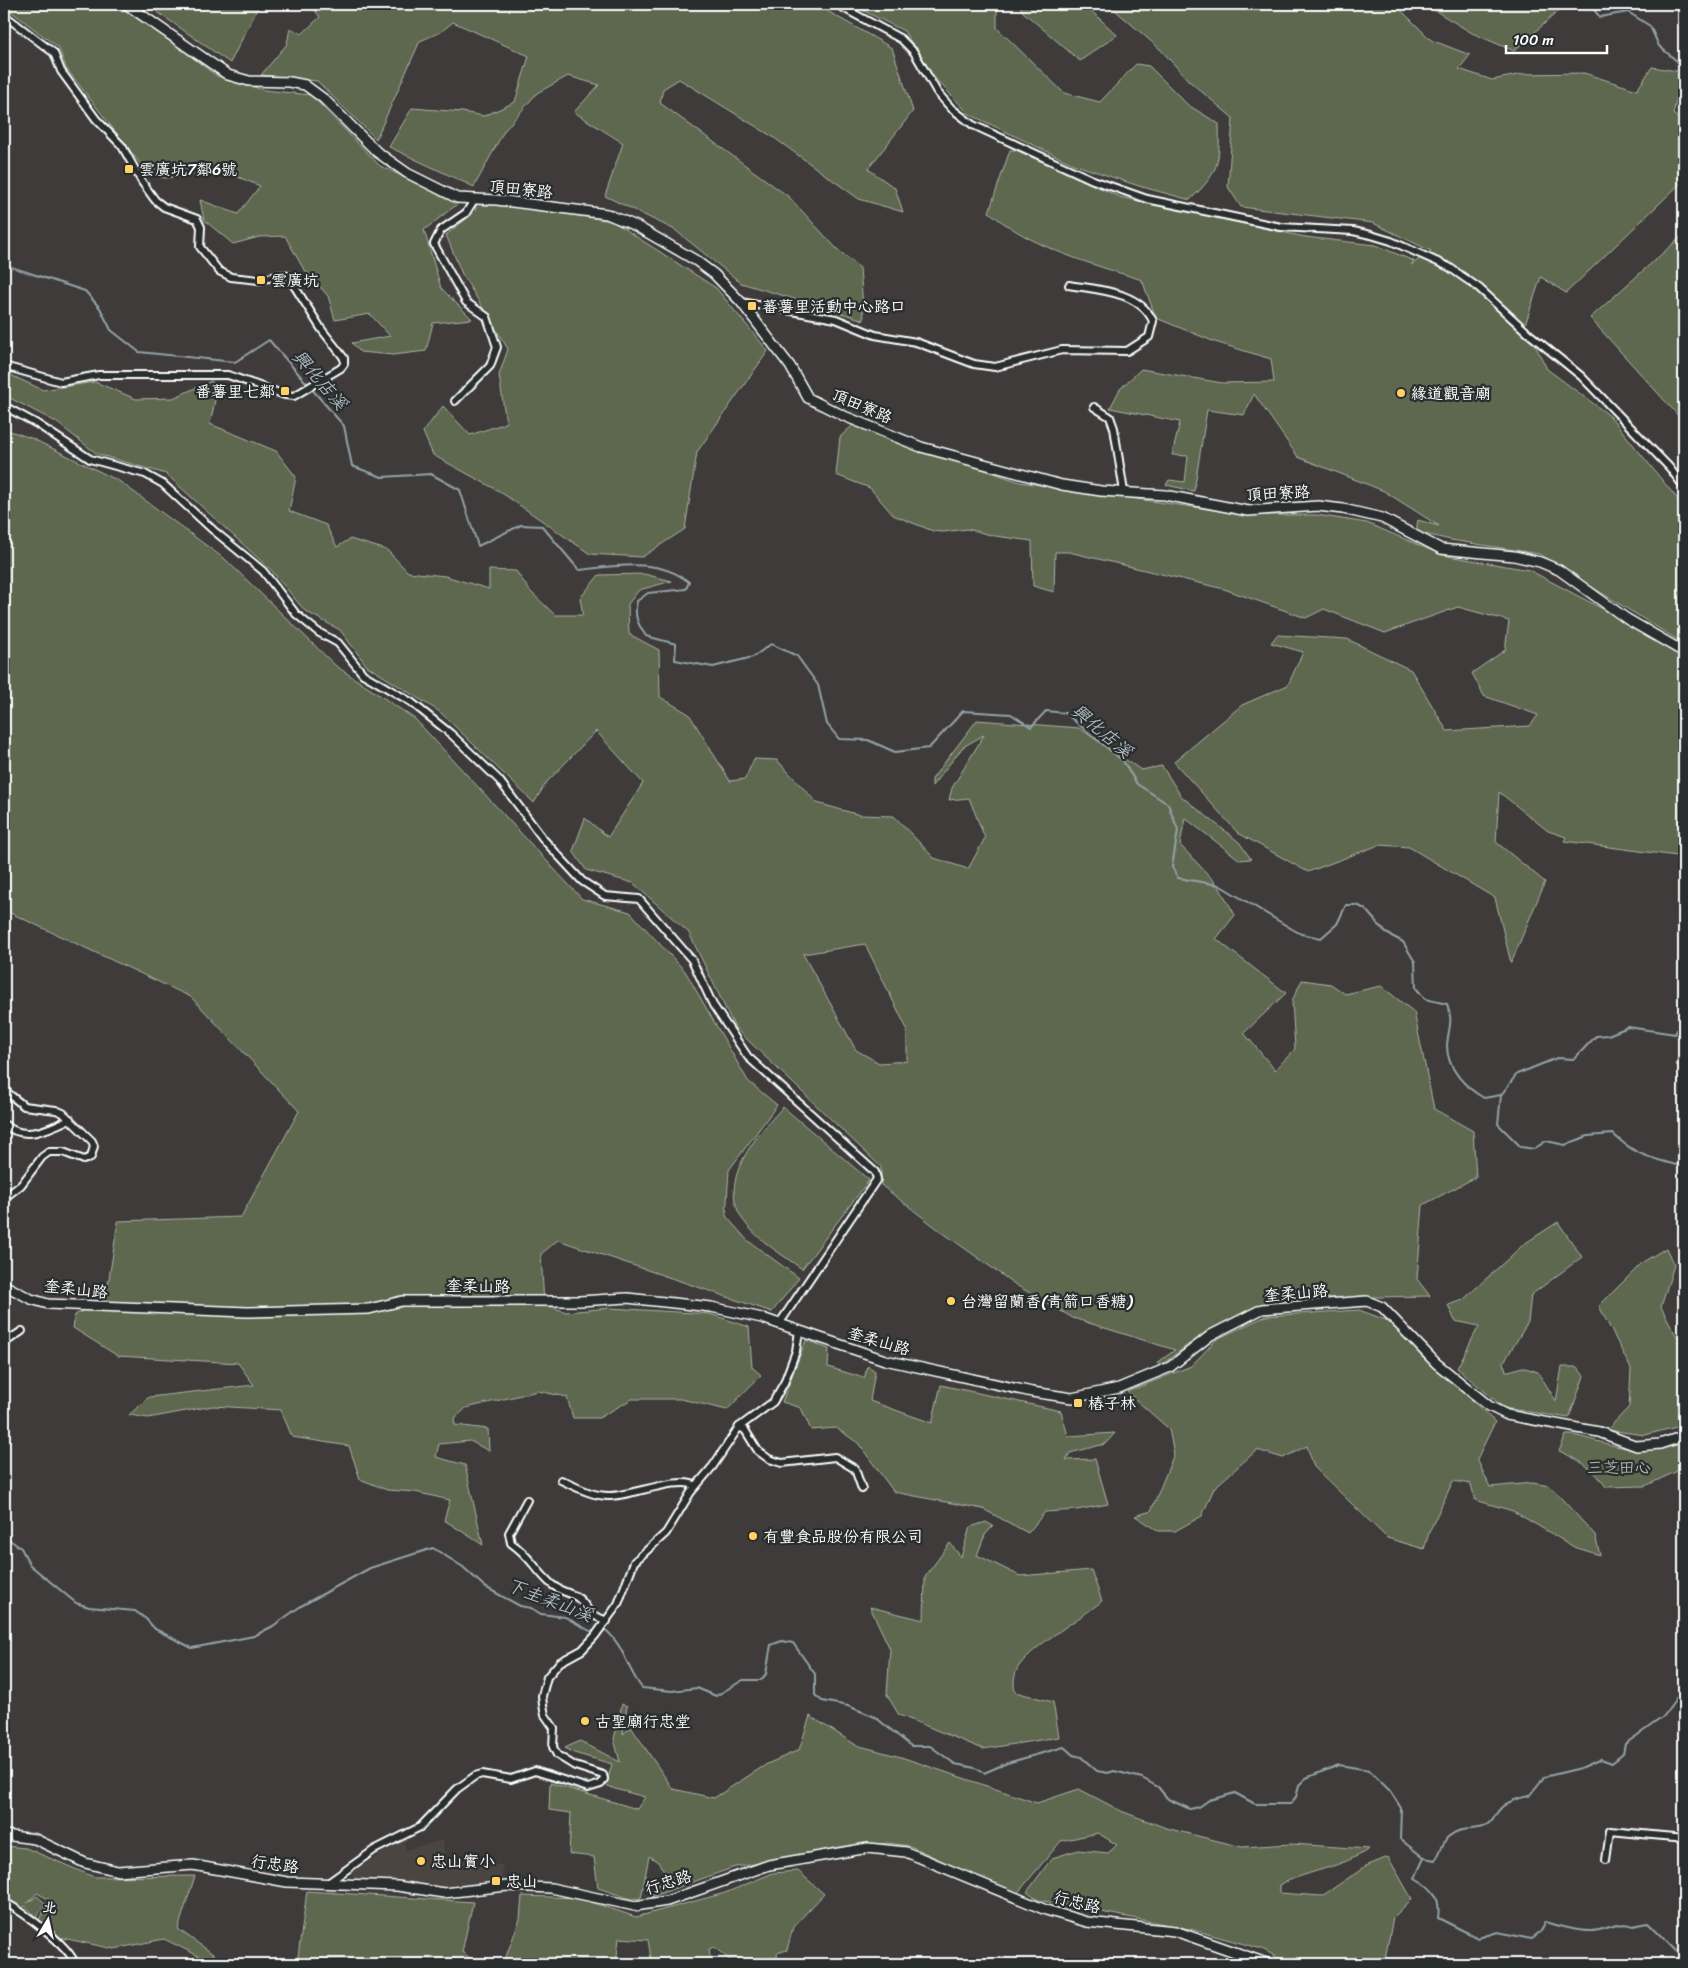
<svg xmlns="http://www.w3.org/2000/svg" width="1688" height="1968" viewBox="0 0 1688 1968" font-family="Sriracha,'LXGW WenKai TC',sans-serif">
	<style>
		.built { fill: #4c4542 }
		.green { fill: #5d6850; stroke: #aeb4a8; fill-rule: evenodd }
		.lines { fill: none; stroke-linecap: round; stroke-linejoin: round }
		.stream { stroke: #94a3a9; stroke-width: 2 }
		.street-casing { stroke: #fff; stroke-width: 10 }
		.secondary-casing { stroke: #fff; stroke-width: 12 }
		.street { stroke: #2a2d2e; stroke-width: 6 }
		.secondary { stroke: #2a2d2e; stroke-width: 9 }
		.poi-dot { fill: #ffd166; stroke: #2a2d2e; stroke-width: 2 }
		.labels { text-anchor: middle; dominant-baseline: central; stroke-width: 4.5; stroke-linejoin: round; paint-order: stroke }
		.poi-label { font-size: 16px; fill: #fff; stroke: #2a2d2e; text-anchor: start }
		.street-label { font-size: 16px; fill: #fff; stroke: #2a2d2e }
		.park-label { font-size: 16px; fill: #aeb4a8; stroke: #2a2d2e }
		.water-label { font-size: 18px; font-style: italic; fill: #aebabf; stroke: #2a2d2e }
	</style>
	<rect width="100%" height="100%" fill="#3e3b3a"/>
	<filter id="ink" filterUnits="userSpaceOnUse"><feTurbulence type="fractalNoise" baseFrequency=".02" numOctaves="2"/><feDisplacementMap in="SourceGraphic" scale="10" xChannelSelector="R" yChannelSelector="G"/><feConvolveMatrix kernelMatrix="1 2 1 2 8 2 1 2 1" color-interpolation-filters="sRGB"/></filter>
	<g filter="url(#ink)">
		<path class="built" d="M403,1840L406,1850L443,1840L445,1858L503,1865L501,1883L446,1889L407,1883L354,1880L352,1872Z"/>
		<g class="green">
			<path d="M4,4H121L217,76L264,90L311,95L380,166L460,202L424,230L441,288L472,319L433,323L426,351L393,355L360,352L352,343L390,336L370,314L335,320L328,296L303,268L285,236L259,237L233,244L204,220L200,200L238,214L260,186L226,172L165,178L149,175L66,68L59,48L4,6Z"/>
			<path d="M146,4H262L258,7L230,63Z"/>
			<path d="M310,4H815L892,48L913,111L868,169L895,188L903,212L859,199L773,137L679,79L663,89L660,103L789,197L837,249L860,268L864,320L741,283L675,230L605,196L623,143L574,112L599,85L568,76L537,93L504,131L474,187L389,147L412,108L462,112L484,116L515,102L529,56L453,22L441,32L420,41L376,139L317,81L261,75L287,44L290,28L302,34L320,17Z"/>
			<path d="M850,4H997V28L1064,93L1100,102L1136,64L1149,66L1188,105L1219,124C1220,164 1219,172 1190,200L1139,186L1073,164L969,114L930,73L904,31Z"/>
			<path d="M1020,4H1084L1117,35L1080,61L1022,11Z"/>
			<path d="M1108,4H1395L1431,40L1470,55L1459,69L1492,80L1523,74L1584,73L1637,90L1652,67L1683,72L1673,114L1684,123V180L1566,293L1541,277L1525,325L1547,369L1610,416L1684,507V644L1539,554L1451,540L1416,532L1418,520L1439,526L1384,491L1298,457L1254,394L1244,415L1207,410L1194,491L1166,485L1169,480L1185,482L1188,456L1172,455L1180,422L1110,408L1120,389L1141,369L1222,383L1274,382L1271,359L1215,342L1156,318L1142,280C1089,263 1032,248 989,212L1010,150H1016L1120,197L1305,237L1375,245L1414,261L1411,265L1431,251L1373,223L1241,207L1228,187L1233,118L1189,81L1161,50Z"/>
			<path d="M1424,4H1566L1514,51L1472,33Z"/>
			<path d="M477,200L612,221L716,288L768,351L697,452L685,529L642,557L590,554L499,491L433,455L423,432L443,406L470,435L506,423L499,375L508,349L462,274L446,235L475,212Z"/>
			<path d="M1684,234V422L1590,318Z"/>
			<path d="M4,372L43,390L95,382L136,399L173,398L211,381L218,386L210,424L276,451L296,477L289,511L326,525L337,547L350,539L387,550L408,572L445,576L489,589V570L516,571L530,591L555,615H583L580,598L599,575L644,574L672,581L639,590L628,604L629,634L659,650L660,697L689,714L730,781L745,779L754,759L777,760L817,803L860,815L894,816L934,858L968,869L985,838L969,798L949,800L952,788L984,735L963,747L932,786V779L977,720L1079,728L1141,770L1162,766L1181,796L1239,842L1251,859L1240,860L1185,818L1180,845L1218,885L1235,915L1216,939L1286,993L1244,1033L1275,1070L1295,1049L1292,1001L1302,980L1331,984L1345,994L1381,986L1414,1012L1434,1109L1473,1131L1476,1177L1423,1205L1417,1279L1430,1296L1323,1298L1262,1305L1189,1344L1160,1366L1157,1363L1175,1350L1073,1318L1016,1285L939,1230L881,1185V1167L735,1028L689,933L633,883L586,870L573,851L585,818L608,837L643,783L596,731L546,783L534,803L440,712L367,666L340,630L305,611L271,570L166,474L97,454L56,422L4,395ZM865,944L907,1029V1061L879,1063L856,1050L803,954Z"/>
			<path d="M853,425L1020,482L1248,515H1317L1367,523L1442,555L1529,570L1684,652V857L1564,841L1566,837L1548,831L1499,792L1496,842L1545,882L1511,963L1495,898L1409,847L1379,845L1308,872L1238,833L1174,762L1242,705L1288,685L1303,652L1271,643L1277,635L1347,639L1411,670L1447,731L1530,726L1538,715L1484,696L1472,673L1505,650L1509,621L1458,607L1385,633L1324,609L1306,618L1224,589L1069,552H1055L1054,592L1033,586L1032,541L995,536L967,529L943,532L933,531L893,515L870,488L836,475L840,437Z"/>
			<path d="M4,429L31,438L119,481L226,560L336,666L415,719L582,899L630,912L685,971L748,1081L777,1105L729,1170L726,1216L747,1240L799,1278L772,1312L558,1240L541,1254L544,1304L566,1312L610,1308L710,1314L749,1327L752,1367L761,1375L727,1410L681,1399H632L599,1418H573L567,1397L538,1391L466,1408L454,1419L455,1425L488,1429L489,1451L470,1441L439,1444L436,1457L465,1465L483,1545L444,1520L450,1500L415,1492L387,1490L360,1479L349,1446L292,1437L281,1410L213,1406L148,1418L129,1415L149,1397L254,1385L238,1363L118,1356L73,1328L75,1315L106,1298L118,1221L241,1217L299,1111L191,997L4,910Z"/>
			<path d="M1684,1049V1069L1676,1065L1681,1050Z"/>
			<path d="M783,1107L869,1180L802,1269C783,1255 757,1240 743,1220C716,1180 757,1135 783,1107Z"/>
			<path d="M1558,1222L1582,1257L1531,1295L1528,1322L1504,1362L1506,1372L1522,1367L1538,1372L1556,1401L1562,1367H1577L1584,1376L1569,1418L1504,1408L1457,1368L1479,1326L1455,1321L1448,1305L1463,1300L1524,1244Z"/>
			<path d="M1666,1248L1674,1265L1661,1307L1676,1335L1684,1343V1425L1645,1435L1607,1430L1629,1407L1631,1369L1599,1306L1643,1262Z"/>
			<path d="M1359,1310L1386,1320L1495,1422L1477,1459L1490,1487L1532,1483L1550,1486L1595,1535L1600,1555L1574,1547L1513,1511L1475,1500L1471,1484L1453,1481L1430,1530L1424,1549L1387,1538L1314,1467L1307,1446L1283,1458L1257,1450L1214,1488L1202,1516L1175,1531H1159L1135,1516L1151,1511L1174,1454L1169,1429L1127,1392L1191,1366L1217,1339L1266,1316Z"/>
			<path d="M806,1340L829,1349L828,1367L864,1378L868,1366L875,1371L870,1401L932,1423L941,1385L1061,1411L1068,1436L1115,1433L1105,1444L1070,1453L1066,1460L1095,1459L1108,1504L1077,1510L1045,1512L1028,1533L983,1509L894,1492L858,1443L836,1428L811,1430L801,1408L782,1402Z"/>
			<path d="M1566,1435H1574C1617,1446 1640,1457 1684,1443V1468L1645,1486L1606,1487C1594,1468 1579,1460 1559,1451Z"/>
			<path d="M986,1522L993,1526L985,1535L977,1555L1020,1576L1091,1570L1102,1601C1079,1620 1036,1643 1019,1666C1014,1673 1013,1684 1015,1692L1053,1702L1059,1737L983,1749L899,1715L887,1695L890,1649L870,1607L924,1620L925,1577L950,1543L961,1557L970,1527Z"/>
			<path d="M622,1704L627,1706L623,1734L631,1727L673,1789L714,1798L767,1764L799,1750L810,1716L856,1745L901,1757L1037,1803L1079,1789L1121,1811L1166,1828L1242,1847L1291,1844L1369,1849C1342,1868 1309,1870 1279,1885V1893L1322,1896L1366,1866L1388,1857L1412,1899L1393,1918L1384,1964H1290L1262,1949L1190,1929L1038,1900L1027,1892L1052,1858L1078,1850L1108,1853L1117,1845L1098,1833L1061,1841L1016,1895L910,1846L887,1843L735,1867L651,1897L657,1885L670,1879L658,1862L649,1856L641,1898L631,1899L598,1888L594,1857L569,1854L571,1813L549,1810L550,1783L637,1809L645,1797L615,1789L606,1785L612,1764L574,1753L565,1748L580,1741L620,1762L614,1739Z"/>
			<path d="M4,1846L26,1848L94,1877L195,1876L178,1929L227,1964H215L164,1939L114,1949L58,1937L38,1921L50,1900L37,1893L27,1903L37,1896L46,1904L36,1917L25,1906L22,1909L4,1899Z"/>
			<path d="M798,1871L824,1894L793,1927L787,1950L777,1953L778,1964H735L714,1947L709,1949L711,1964H652L648,1940L619,1938L616,1964H297L307,1891L473,1902L462,1952L475,1962H504L520,1919L522,1896L579,1898L636,1917L725,1893L773,1873Z"/>
		</g>
		<g class="lines">
			<g class="stream">
				<path d="M1589,4L1600,17L1628,12L1650,26L1659,46L1684,67"/>
				<path d="M4,259L8,266L85,291L100,308L111,330L139,352L235,362L269,340L344,426L352,466L382,477L431,474L460,490L478,546L521,525L542,526L579,570C616,566 658,557 689,582L686,589L648,593L637,601C634,616 637,623 646,636L676,644L675,660L713,667L753,657L771,644L797,656L818,685L827,724L839,739L868,740L895,752L929,748L963,711L1011,714L1031,727L1046,711L1065,713L1123,761L1137,784L1168,804L1178,830L1172,867L1178,878L1219,885L1292,929L1301,934L1321,938L1337,924L1346,905H1357L1365,909L1386,933L1403,942L1415,962L1416,988L1425,999L1447,1004C1454,1021 1448,1029 1447,1046C1447,1069 1466,1088 1484,1098L1501,1095L1517,1074L1557,1058L1574,1059L1596,1036L1608,1035L1628,1027L1675,1034L1684,1015"/>
				<path d="M1501,1095L1498,1124L1521,1147L1534,1149L1546,1141L1565,1145L1588,1136L1613,1134C1635,1155 1648,1157 1676,1165L1684,1161"/>
				<path d="M4,1536L21,1548L30,1565L76,1603L89,1607L135,1611L146,1619L155,1629L192,1648L254,1636L273,1626L301,1606L370,1568L433,1548L463,1567L485,1587L520,1606L531,1608L541,1614L565,1617L590,1631H596"/>
				<path d="M601,1631L606,1630C624,1646 627,1669 642,1688L672,1691L697,1688L716,1696L743,1680H761L766,1674L771,1645L782,1641L793,1643L815,1674V1695L822,1701L848,1706L875,1717L911,1746H930L955,1764L975,1768L984,1773L1007,1763L1064,1747L1073,1755L1081,1757L1097,1771L1108,1773L1114,1771L1142,1778L1158,1787L1168,1799L1190,1809L1199,1807L1209,1800L1235,1793L1255,1804H1290L1296,1797L1299,1785L1306,1778L1339,1765L1369,1770L1390,1791L1401,1808L1400,1839L1424,1858L1415,1878C1433,1888 1441,1897 1438,1918L1478,1938L1498,1932L1531,1939L1539,1933L1545,1922C1561,1927 1575,1931 1591,1931C1604,1931 1621,1920 1633,1926L1648,1923L1684,1959"/>
				<path d="M1424,1858L1435,1860C1441,1854 1442,1842 1448,1837C1459,1827 1469,1831 1482,1827C1494,1824 1493,1816 1500,1809C1507,1801 1519,1798 1529,1796L1544,1777L1581,1768L1601,1759L1612,1763L1623,1754L1625,1744L1663,1717L1677,1698L1684,1694"/>
			</g>
			<g class="street-casing">
				<g id="street">
					<path d="M836,4L901,39L914,52L937,92L951,108L973,125L1093,180L1147,199L1281,227L1353,231L1371,235L1391,241L1449,267L1479,288L1528,333L1581,376L1669,467L1684,487"/>
					<path d="M4,15L54,53L61,71L96,119L122,146L142,182L155,200L164,207L197,219L201,227L200,247L219,271L231,277L259,280L282,275L288,276L322,330L344,358V364L341,368L294,396L285,395L228,375H99L61,382L4,366"/>
					<path d="M741,302L836,319L875,335L916,342L974,364L995,367L1062,350L1127,351L1149,337L1153,321C1139,291 1098,290 1069,285"/>
					<path d="M455,401L490,366L497,347L487,317L466,302L434,244L441,230L466,213L474,200"/>
					<path d="M4,406L37,424L90,459L145,474L163,484L213,530L263,571L296,614L318,632L338,643L363,674L411,702L451,734L499,780L544,840L582,881L605,896L639,899L692,960L713,1005L748,1057L875,1172L877,1179L779,1324"/>
					<path d="M1094,407L1110,417L1114,428L1124,492"/>
					<path d="M4,1090L24,1106L56,1110L63,1113L92,1141L94,1146L91,1157L84,1160L63,1152H49L42,1157L21,1185L4,1198"/>
					<path d="M4,1124C24,1142 49,1129 70,1119"/>
					<path d="M4,1343L22,1331"/>
					<path d="M739,1427L745,1430L758,1451L769,1459L782,1463L835,1457L855,1469L862,1489"/>
					<path d="M561,1480C576,1487 592,1496 609,1496C628,1497 681,1475 696,1486"/>
					<path d="M527,1500L509,1533L511,1543C529,1555 534,1568 549,1582C565,1598 577,1587 590,1614L607,1621"/>
					<path d="M1606,1860L1610,1831L1684,1838"/>
					<path d="M328,1883L374,1850L420,1827L457,1789L475,1776L482,1774L511,1779L535,1771L588,1788L601,1784L604,1779L603,1775L575,1766L557,1755L553,1747L554,1728L545,1715L543,1705L542,1696L547,1677L560,1662L582,1650L595,1636L618,1604L634,1562L666,1533L691,1492L713,1466L739,1427L773,1402L784,1383L796,1351L799,1331"/>
					<path d="M4,1902C22,1911 69,1945 75,1964"/>
				</g>
			</g>
			<g class="secondary-casing">
				<g id="secondary">
					<path d="M126,4L228,75L249,81L290,82L305,85L324,99L377,152L407,173L457,198L497,200L607,214L636,226L695,260L714,274L741,302L790,366L808,398L844,416L921,447L1062,485L1101,491L1165,495L1248,511L1318,506L1343,509L1382,518L1441,549L1514,556L1540,562L1559,570L1627,619L1684,652"/>
					<path d="M4,1285L31,1299L48,1304L247,1312L369,1309L402,1301H580L627,1298L711,1307L762,1318L885,1360L1032,1392L1072,1398L1119,1388L1170,1367L1211,1335L1262,1309L1367,1301L1382,1307L1436,1363L1489,1406L1507,1415L1599,1432L1637,1446L1660,1444L1684,1436"/>
					<path d="M4,1835L35,1839L85,1863L118,1871L193,1865L287,1882L397,1886L444,1893L507,1886L551,1888L635,1906L667,1901L769,1865L868,1848L906,1852L1046,1910L1087,1922L1175,1931L1269,1964"/>
				</g>
			</g>
			<use href="#street" class="street"/>
			<use href="#secondary" class="secondary"/>
		</g>
	</g>
	<g class="poi-dot">
		<rect x="124" y="164" width="10" height="10" rx="2.5"/>
		<rect x="256" y="275" width="10" height="10" rx="2.5"/>
		<rect x="747" y="301" width="10" height="10" rx="2.5"/>
		<rect x="280" y="386" width="10" height="10" rx="2.5"/>
		<circle cx="1401" cy="393" r="5"/>
		<circle cx="951" cy="1301" r="5"/>
		<rect x="1073" y="1398" width="10" height="10" rx="2.5"/>
		<circle cx="753" cy="1536" r="5"/>
		<circle cx="585" cy="1721" r="5"/>
		<circle cx="421" cy="1861" r="5"/>
		<rect x="491" y="1876" width="10" height="10" rx="2.5"/>
	</g>
	<g class="labels">
		<g class="poi-label">
			<text x="139" y="169">雲廣坑7鄰6號</text>
			<text x="271" y="280">雲廣坑</text>
			<text x="762" y="306">蕃薯里活動中心路口</text>
			<text x="275" y="391" text-anchor="end">番薯里七鄰</text>
			<text x="1411" y="393">緣道觀音廟</text>
			<text x="961" y="1301">台灣留蘭香(青箭口香糖)</text>
			<text x="1088" y="1403">樁子林</text>
			<text x="763" y="1536">有豐食品股份有限公司</text>
			<text x="595" y="1721">古聖廟行忠堂</text>
			<text x="431" y="1861">忠山實小</text>
			<text x="506" y="1881">忠山</text>
		</g>
		<g class="street-label">
			<text transform="translate(521 189) rotate(6)">頂田寮路</text>
			<text transform="translate(862 406) rotate(23)">頂田寮路</text>
			<text transform="translate(1278 493) rotate(-3)">頂田寮路</text>
			<text transform="translate(478 1286) rotate(1)">奎柔山路</text>
			<text transform="translate(76 1289) rotate(6)">奎柔山路</text>
			<text transform="translate(1296 1293) rotate(-5)">奎柔山路</text>
			<text transform="translate(879 1341) rotate(16)">奎柔山路</text>
			<text transform="translate(275 1864) rotate(8)">行忠路</text>
			<text transform="translate(668 1882) rotate(-17)">行忠路</text>
			<text transform="translate(1077 1902) rotate(14)">行忠路</text>
		</g>
		<g class="park-label">
			<text x="1619" y="1467">三芝田心</text>
		</g>
		<g class="water-label">
			<text transform="translate(320 380) rotate(49)">興化店溪</text>
			<text transform="translate(1102 731) rotate(40)">興化店溪</text>
			<text transform="translate(550 1600) rotate(21)">下圭柔山溪</text>
		</g>
	</g>
	<rect width="1688" height="1968" fill="none" stroke="#2a2d2e" stroke-width="20"/>
	<rect x="10" y="10" width="1668" height="1948" fill="none" stroke="#fff" stroke-width="2" filter="url(#ink)"/>
	<g transform="translate(48 1920) rotate(9)" stroke="#2a2d2e" stroke-width="4" paint-order="stroke">
	<path d="M0-4L9 19L0 12L-9 19Z" fill="#ffffff"/>
	<text y="-8" font-size="14" font-weight="bold" text-anchor="middle" fill="#ffffff">北</text>
	</g>
	<path d="M1506 45v8h101v-8" fill="none" stroke="#ffffff" stroke-width="2.5"/>
	<text x="1513" y="45" font-size="15" fill="#ffffff" stroke="#2a2d2e" stroke-width="4" paint-order="stroke">100 m</text>
</svg>
